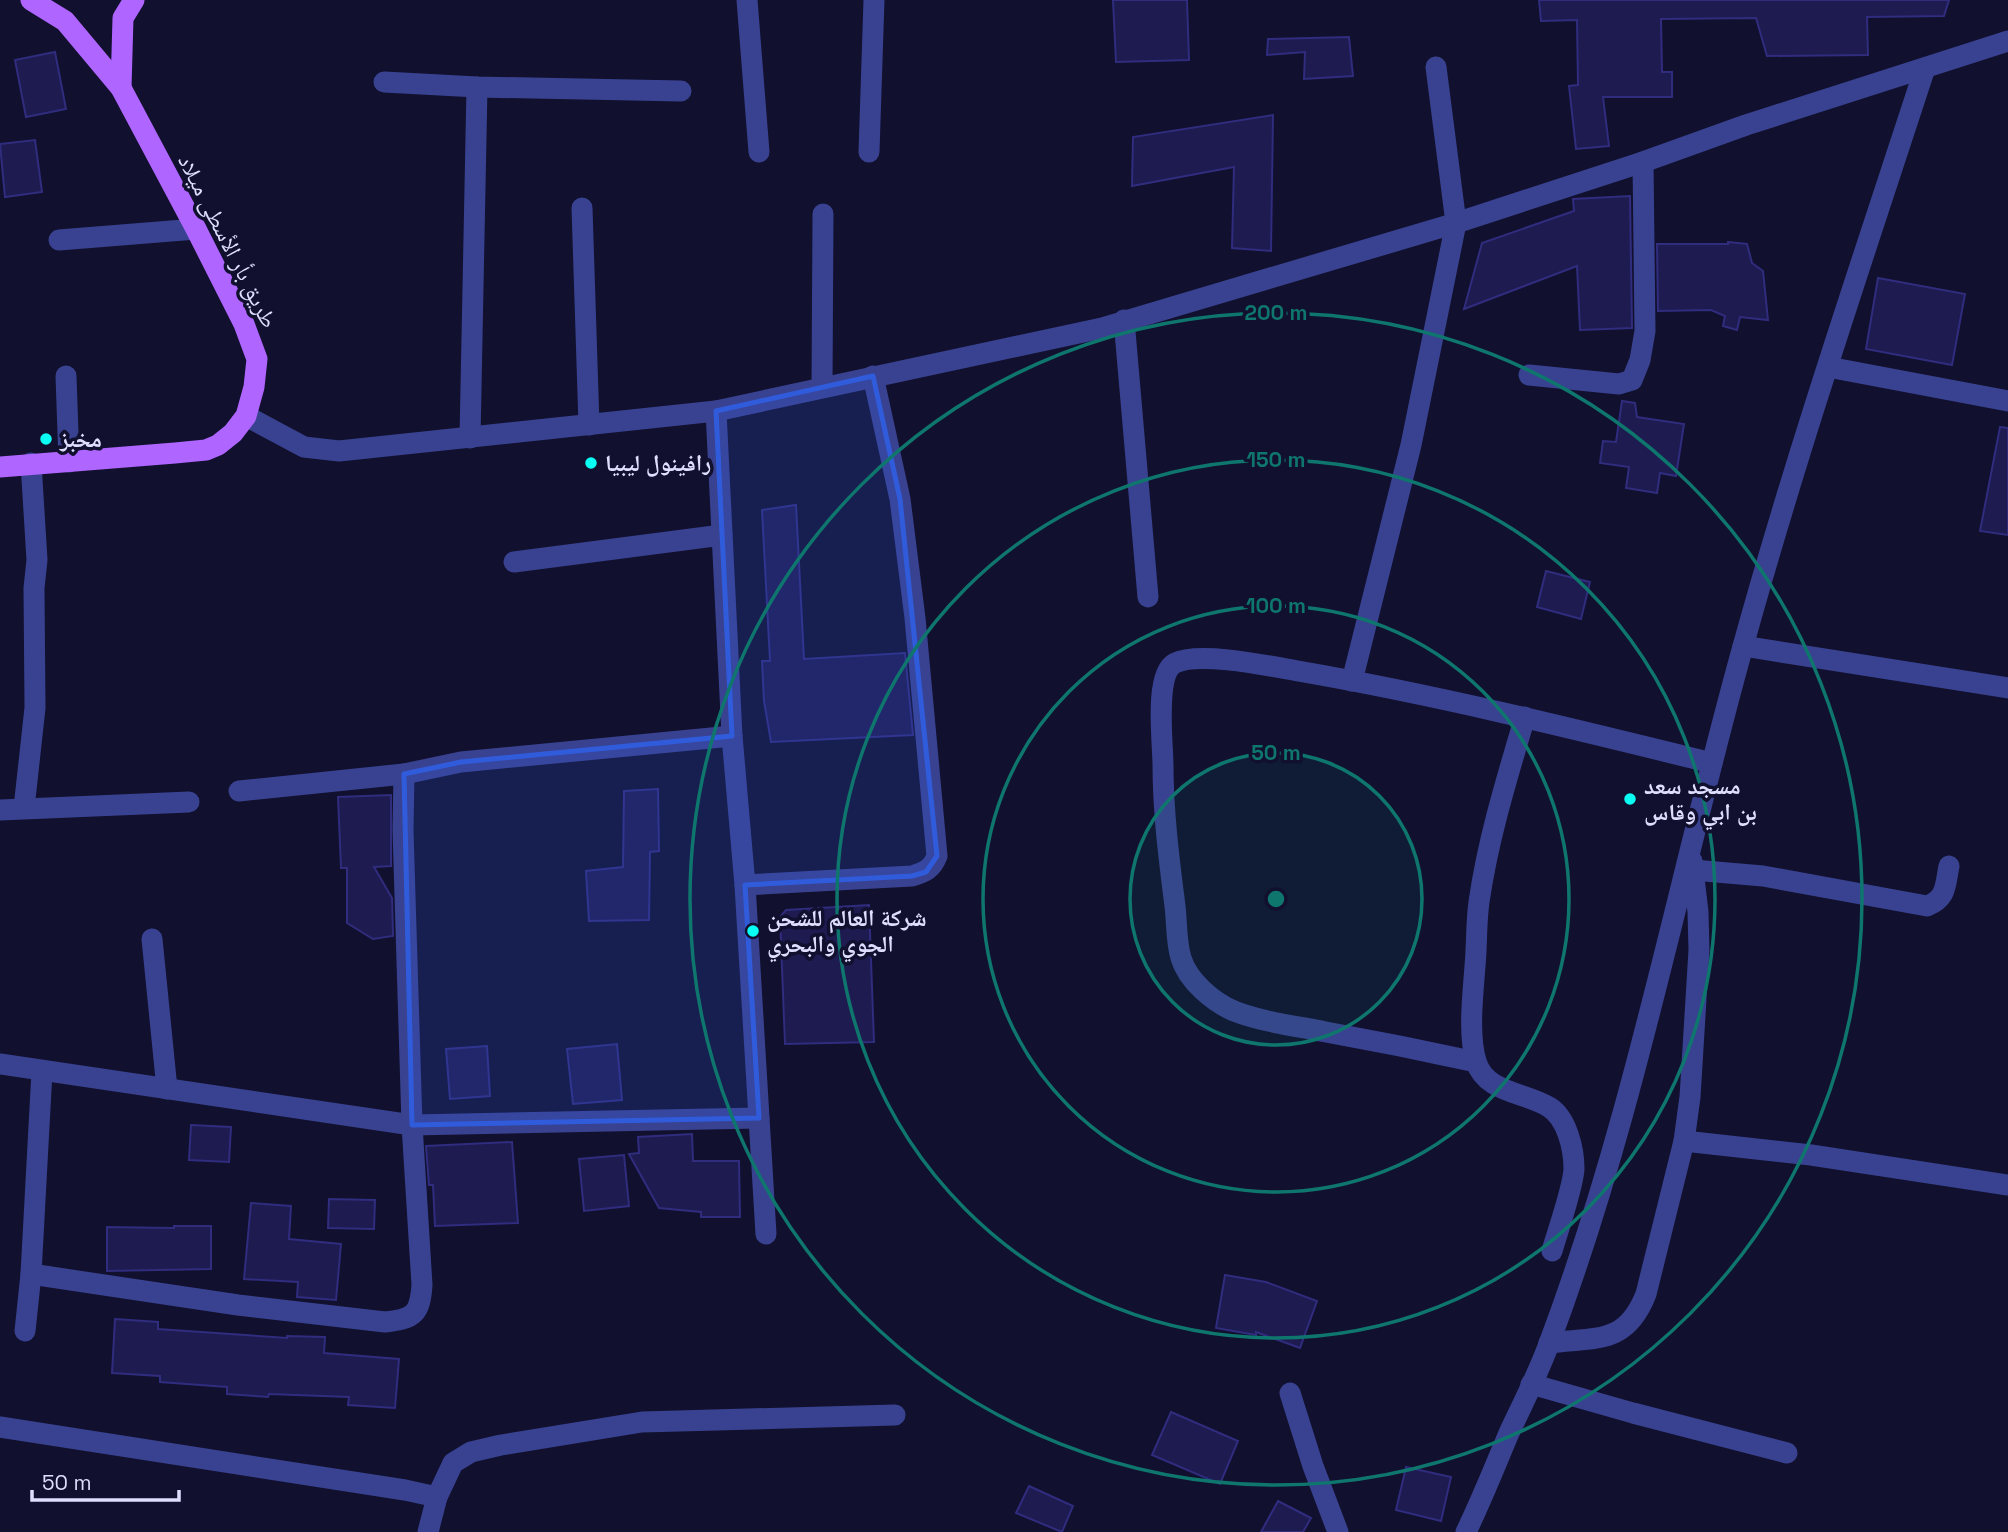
<svg xmlns="http://www.w3.org/2000/svg" width="2008" height="1532" viewBox="0 0 2008 1532" font-family="'Space Grotesk','Noto Naskh Arabic',sans-serif">
	<style>
		.building { fill: #1e1b51; stroke: #302c7e; stroke-width: 2 }
		.lines { fill: none; stroke-linecap: round; stroke-linejoin: round }
		.minor { stroke: #394290; stroke-width: 21 }
		.major { stroke: #af65ff; stroke-width: 21 }
		.marked { fill: #305cdc; fill-opacity: 0.2; stroke: #305cdc; stroke-width: 5; stroke-linejoin: round }
		.ring { fill: none; stroke: #0f766e; stroke-width: 3.5 }
		.poi-dot { fill: #0afff4; stroke: #11102e; stroke-width: 2.5 }
		.labels { text-anchor: middle; dominant-baseline: central; stroke-width: 7; stroke-linejoin: round; paint-order: stroke }
		.street-label { font-size: 23px; fill: #dedfff; stroke: #11102e }
		.poi-label { font-size: 23px; font-weight: bold; fill: #dedfff; stroke: #11102e; text-anchor: start }
		.centre { fill: #0f766e; stroke: #11102e; stroke-width: 3.5 }
		.ring-label { font-size: 21px; text-anchor: middle; font-weight: bold; fill: #0f766e; stroke: #11102e; stroke-width: 7; stroke-linejoin: round; paint-order: stroke }
	</style>
	<rect width="100%" height="100%" fill="#11102e"/>
	<g class="building">
		<path d="M1113,0H1187L1189,60L1116,62Z"/>
		<path d="M1539,0H1949L1944,16L1867,17L1868,55L1767,56L1756,18L1661,19L1662,72H1672V97H1603L1609,146L1576,149L1569,86L1578,85L1577,20L1541,21Z"/>
		<path d="M1349,37L1353,76L1304,79L1305,52L1267,55L1268,39Z"/>
		<path d="M55,52L66,109L26,117L15,60Z"/>
		<path d="M1273,115L1271,251L1232,248L1234,167L1132,186L1133,137Z"/>
		<path d="M35,140L42,192L5,197L0,144Z"/>
		<path d="M1630,196L1632,328L1580,330L1577,266L1464,309L1482,243L1574,211L1573,199Z"/>
		<path d="M1728,242L1747,244L1752,263L1763,271L1768,320L1740,317L1737,330L1723,326L1725,316L1711,310L1658,311L1657,244H1728Z"/>
		<path d="M1878,278L1965,294L1952,365L1866,349Z"/>
		<path d="M1622,401L1635,403L1637,417L1684,424L1676,476L1660,473L1657,493L1626,488L1629,467L1600,463L1603,441L1616,442Z"/>
		<path d="M2000,427L2008,428V535L1980,531Z"/>
		<path d="M796,505L804,659L905,653L913,735L771,742L764,701L762,661H770L762,510Z"/>
		<path d="M1546,571L1590,582L1581,619L1537,607Z"/>
		<path d="M658,789L659,851L650,852L649,920L589,921L586,871L623,867L624,791Z"/>
		<path d="M391,795V866L374,867L392,898L393,936L373,939L347,923V868H341L338,797Z"/>
		<path d="M869,905L874,1042L785,1044L780,917L786,910Z"/>
		<path d="M617,1044L622,1100L573,1104L567,1049Z"/>
		<path d="M487,1046L490,1096L450,1099L446,1049Z"/>
		<path d="M191,1125L231,1127L229,1162L189,1160Z"/>
		<path d="M692,1134L693,1161H739L740,1217H701V1212L659,1208L629,1154L639,1153L638,1137Z"/>
		<path d="M512,1142L518,1223L435,1226L433,1185H429L426,1146Z"/>
		<path d="M624,1155L629,1206L584,1211L579,1159Z"/>
		<path d="M329,1199L375,1200L374,1229L328,1228Z"/>
		<path d="M251,1203L291,1206L289,1239L341,1244L336,1300L297,1297L298,1282L244,1279Z"/>
		<path d="M174,1226H211V1269L107,1271V1227L174,1228Z"/>
		<path d="M1225,1275L1266,1282L1317,1301L1300,1348L1256,1332V1335L1216,1328Z"/>
		<path d="M115,1319L158,1322V1329L287,1338V1336L325,1337L324,1353L399,1359L395,1408L348,1405L349,1397L269,1394L268,1397L227,1394V1387L160,1382V1376L112,1373Z"/>
		<path d="M1171,1412L1238,1441L1220,1484L1152,1455Z"/>
		<path d="M1406,1467L1451,1477L1441,1521L1396,1510Z"/>
		<path d="M1029,1486L1073,1506L1062,1532L1016,1513Z"/>
		<path d="M1278,1501L1311,1518L1303,1532H1261Z"/>
	</g>
	<g class="lines">
		<g class="minor">
			<path d="M747,0L759,152"/>
			<path d="M384,82L477,87L681,91"/>
			<path d="M869,152L874,0"/>
			<path d="M582,208L589,425"/>
			<path d="M59,240L196,229"/>
			<path d="M1124,320L1148,597"/>
			<path d="M1828,367L2008,401"/>
			<path d="M1529,375L1619,384L1632,380L1640,360L1645,331L1643,162"/>
			<path d="M66,376L69,462"/>
			<path d="M822,387L823,214"/>
			<path d="M716,411L732,736L745,885L766,1234"/>
			<path d="M246,416L304,447L339,451L716,411L1102,328L1456,223L1643,162L1746,125L2008,41"/>
			<path d="M470,438L477,87"/>
			<path d="M514,562L722,535"/>
			<path d="M1743,646L2008,688"/>
			<path d="M1352,681L1411,445L1456,223L1436,67"/>
			<path d="M1525,717C1507,778 1488,839 1479,902C1476,923 1477,945 1475,966C1473,994 1468,1034 1476,1061C1485,1093 1525,1092 1549,1107C1567,1118 1574,1149 1574,1169C1573,1188 1558,1230 1552,1251"/>
			<path d="M239,791L404,774L461,762L732,736"/>
			<path d="M24,808L35,708L34,588L37,560L31,463"/>
			<path d="M0,810L189,802"/>
			<path d="M1693,870L1763,876L1927,906C1947,898 1945,886 1949,866"/>
			<path d="M745,885L912,876C925,872 932,869 937,856L915,618L900,499L873,376"/>
			<path d="M152,939L167,1089"/>
			<path d="M1476,1062C1426,1051 1376,1041 1326,1032C1296,1026 1262,1022 1234,1011C1213,1002 1188,981 1181,958C1176,942 1177,922 1175,906C1169,859 1163,812 1163,765C1163,743 1154,674 1175,663C1199,651 1270,666 1298,671C1437,695 1574,729 1712,763"/>
			<path d="M0,1064L412,1125L759,1118"/>
			<path d="M1684,1141L1811,1155L2008,1185"/>
			<path d="M31,1274L238,1305L385,1322C414,1319 420,1314 422,1285L412,1125L403,830L404,774"/>
			<path d="M25,1331L31,1274L42,1071"/>
			<path d="M1549,1343C1597,1337 1626,1345 1646,1294L1684,1141L1690,1097L1699,950L1698,912L1692,861"/>
			<path d="M1531,1384L1633,1413L1787,1453"/>
			<path d="M1290,1393L1313,1466L1338,1532"/>
			<path d="M0,1427L405,1490L437,1497L453,1463L471,1452L501,1445L642,1422L895,1415"/>
			<path d="M428,1532L437,1497"/>
			<path d="M1466,1532C1482,1499 1495,1466 1509,1433C1523,1403 1539,1372 1550,1341C1634,1117 1678,880 1742,650C1796,454 1862,261 1925,68"/>
		</g>
		<g class="major">
			<path d="M121,88L123,18L134,0"/>
			<path d="M0,467L175,453L206,450L218,445L233,433L246,416L254,387L257,359L244,324L196,229L121,88L65,21L31,0"/>
		</g>
	</g>
	<path class="marked" d="M873,376L900,499L937,856L926,872L912,876L745,885L759,1118L412,1125L404,774L461,762L732,736L716,411Z"/>
	<circle cx="1276" cy="899" r="146" fill="#0f766e" fill-opacity=".12"/>
	<g class="ring">
		<circle cx="1276" cy="899" r="146"/>
		<circle cx="1276" cy="899" r="293"/>
		<circle cx="1276" cy="899" r="439"/>
		<circle cx="1276" cy="899" r="586"/>
	</g>
	<g class="poi-dot">
		<circle cx="46" cy="439" r="7"/>
		<circle cx="591" cy="463" r="7"/>
		<circle cx="1630" cy="799" r="7"/>
		<circle cx="753" cy="931" r="7"/>
	</g>
	<g class="labels">
		<g class="street-label">
			<text transform="translate(228 241) rotate(63)">طريق بأر الأسطى ميلاد</text>
		</g>
		<g class="poi-label">
			<text x="60" y="439">مخبز</text>
			<text x="605" y="463">رافينول ليبيا</text>
			<text x="1644" y="786">مسجد سعد<tspan x="1644" dy="26">بن ابي وقاس</tspan></text>
			<text x="767" y="918">شركة العالم للشحن<tspan x="767" dy="26">الجوي والبحري</tspan></text>
		</g>
	</g>
	<circle cx="1276" cy="899" r="10" class="centre"/>
	<g class="ring-label">
		<text x="1276" y="320">200 m</text>
		<text x="1276" y="467">150 m</text>
		<text x="1276" y="613">100 m</text>
		<text x="1276" y="760">50 m</text>
	</g>
	<path d="M32 1490v10h147v-10" fill="none" stroke="#dedfff" stroke-width="3.5"/>
	<text x="42" y="1490" font-size="21" fill="#dedfff" stroke="#11102e" stroke-width="5" paint-order="stroke">50 m</text>
</svg>
